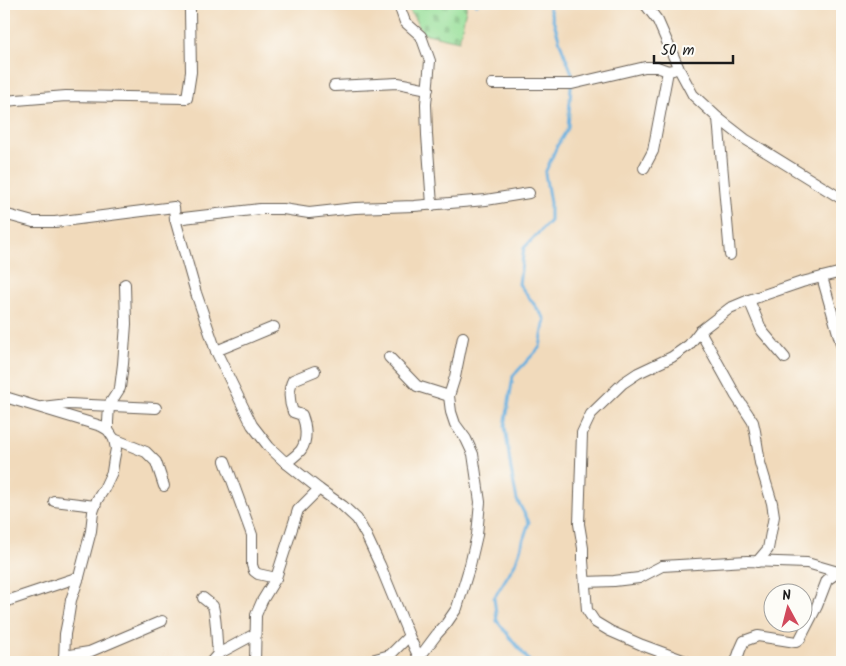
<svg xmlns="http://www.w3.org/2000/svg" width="846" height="666" viewBox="0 0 846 666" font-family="Kalam,sans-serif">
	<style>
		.cemetery { fill: url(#cemetery-stones); stroke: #5a7e5a }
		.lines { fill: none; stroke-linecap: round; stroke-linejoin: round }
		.stream { stroke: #67afde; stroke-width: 3 }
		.minor-casing { stroke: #675e54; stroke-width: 12 }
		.minor { stroke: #fff; stroke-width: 10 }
	</style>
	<defs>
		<pattern id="cemetery-stones" width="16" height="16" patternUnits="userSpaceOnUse" patternTransform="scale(1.25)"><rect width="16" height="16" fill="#97df99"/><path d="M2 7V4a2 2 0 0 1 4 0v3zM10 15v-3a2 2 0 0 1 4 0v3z" fill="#82bf83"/></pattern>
	</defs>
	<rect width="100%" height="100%" fill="#fdfcf7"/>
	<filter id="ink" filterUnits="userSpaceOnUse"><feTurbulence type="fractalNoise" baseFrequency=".02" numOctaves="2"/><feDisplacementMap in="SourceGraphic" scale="10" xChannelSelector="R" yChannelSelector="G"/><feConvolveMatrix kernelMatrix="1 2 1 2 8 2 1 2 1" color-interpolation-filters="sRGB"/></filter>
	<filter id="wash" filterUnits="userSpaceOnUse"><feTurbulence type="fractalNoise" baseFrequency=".0096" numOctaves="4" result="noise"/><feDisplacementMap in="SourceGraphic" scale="20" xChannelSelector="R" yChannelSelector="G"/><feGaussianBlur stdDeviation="1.12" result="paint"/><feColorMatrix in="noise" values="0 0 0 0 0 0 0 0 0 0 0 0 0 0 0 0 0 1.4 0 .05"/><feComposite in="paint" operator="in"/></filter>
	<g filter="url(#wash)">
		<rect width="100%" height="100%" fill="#f1dabb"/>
		<path class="cemetery" d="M406,4H467L459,41L423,33Z"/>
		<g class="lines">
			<g class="stream">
				<path d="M476,4H477"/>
				<path d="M530,662L497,621L494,598L516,562L529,522L517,500L511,470L505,426L513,376L540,347L545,319L519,284L524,248L550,221V203L545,173L557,146L568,128L572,73L562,48L548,4"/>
			</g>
		</g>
	</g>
	<g filter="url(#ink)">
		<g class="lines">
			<g class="minor-casing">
				<g id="minor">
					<path d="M401,4V11L405,22L421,36L430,61L426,104L427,135L432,205"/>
					<path d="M645,4L658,21L679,69L693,95L718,118L745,139L842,199"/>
					<path d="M492,84H572L645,67H657L668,71"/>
					<path d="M334,86L398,83L428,89"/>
					<path d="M4,101L66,96L187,98L191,72L190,11L189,4"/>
					<path d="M718,118L730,255"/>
					<path d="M644,168L653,151L668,71L673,70"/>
					<path d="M4,214L33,222H55L174,207L175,219L196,293L216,351L252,425L269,447L286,463L319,489L343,506L357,519L366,535L380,565L409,636L421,662"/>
					<path d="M175,219L260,209H283L309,213L355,208L414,206L486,200L529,193"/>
					<path d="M822,277L842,347"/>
					<path d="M749,300L762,331L785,358"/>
					<path d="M700,331L736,396L753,422L755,431L760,463L772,503L774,516L768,549L757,562"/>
					<path d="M216,351L274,327"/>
					<path d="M389,357L417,386L449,396"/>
					<path d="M5,397L101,426L108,430L114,439L116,449L114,459L112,472L104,489L97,500L93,512L91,531L79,577L71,600L68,619L65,634L64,662"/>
					<path d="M42,407L68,404L156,408"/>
					<path d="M108,430V422L109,405L120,388L123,364L126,324L125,284"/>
					<path d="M114,439L146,452L156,462L164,486"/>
					<path d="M225,461L252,535V565L254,571L258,574L276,578"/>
					<path d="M286,463C291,459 297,455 301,450C308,440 306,425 302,415L293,412C289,402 288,389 293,380L315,371"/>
					<path d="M54,501L95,506"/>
					<path d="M585,582L614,581L639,578L662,566L747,561L807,563L838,572"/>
					<path d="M203,598L213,606C217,622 216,638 218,654"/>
					<path d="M4,602L79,577"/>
					<path d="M64,656L89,652L162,621"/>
					<path d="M419,658L437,634L446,624L457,608L470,565L477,535L480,502L473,454L466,439L455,424L451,412L449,396L455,377L463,337"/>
					<path d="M211,662L218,654L255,634"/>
					<path d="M255,662L256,615L262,601L276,578L298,510L319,489"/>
					<path d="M358,662L368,661L390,655L409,636"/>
					<path d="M688,662L642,645L610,631L595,622L587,610L583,561V548L579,524L582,433L591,414L623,383L638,373L672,357L689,345L700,331L730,308L749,300L802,282L842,272"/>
					<path d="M736,662L740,650L744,641L758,636L796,642L800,639L817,606L827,580L841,570"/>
				</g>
			</g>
			<use href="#minor" class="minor"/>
		</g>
	</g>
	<rect width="846" height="666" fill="none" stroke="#fdfcf7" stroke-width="20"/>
	<g transform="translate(788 608) rotate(353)"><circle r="24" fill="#fdfcf7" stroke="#a3a29f"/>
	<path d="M0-4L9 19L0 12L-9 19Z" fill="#d1495b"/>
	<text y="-8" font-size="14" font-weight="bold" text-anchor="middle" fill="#1c1c1c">N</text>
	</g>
	<path d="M654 55v8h79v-8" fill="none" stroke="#1c1c1c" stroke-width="2.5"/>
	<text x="661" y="55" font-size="15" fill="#1c1c1c" stroke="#fdfcf7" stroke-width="4" paint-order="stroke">50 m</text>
</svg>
